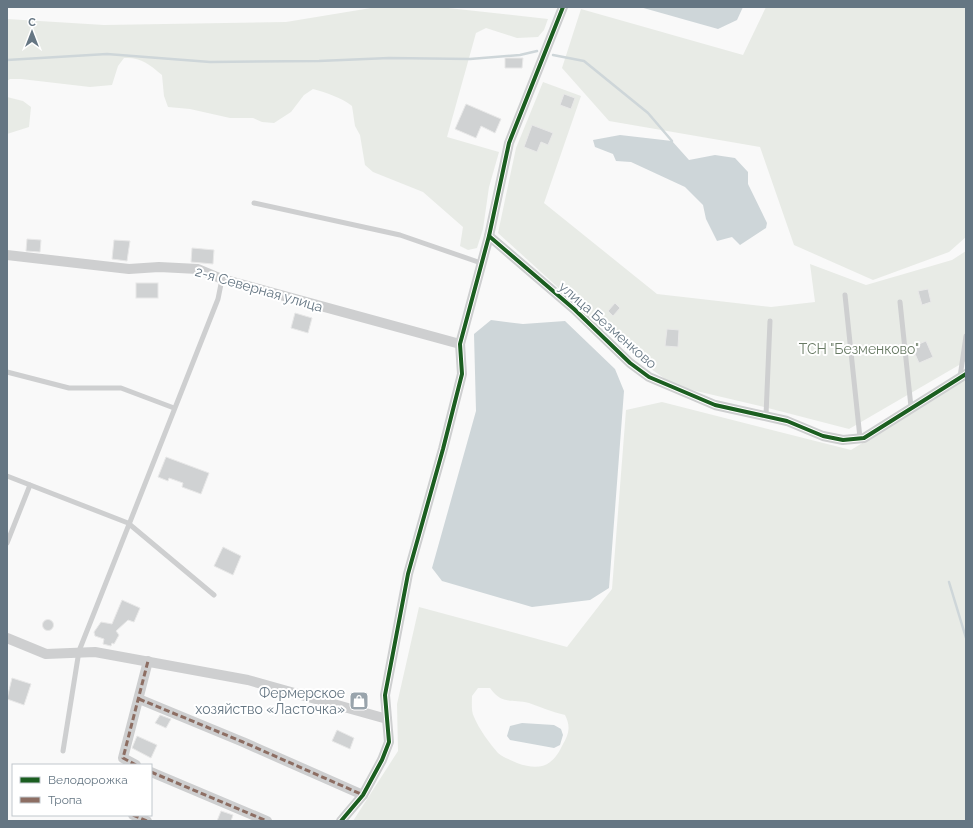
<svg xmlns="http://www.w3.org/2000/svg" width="973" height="828" viewBox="0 0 973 828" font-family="Raleway,sans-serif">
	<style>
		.green { fill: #e8ebe6; fill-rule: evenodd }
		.water { fill: #ced6d9 }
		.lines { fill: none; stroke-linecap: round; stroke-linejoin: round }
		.stream { stroke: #ced6d9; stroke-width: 2.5 }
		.building { fill: #d0d2d3; stroke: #e8e8e8 }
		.lane { stroke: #cecfd0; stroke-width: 5 }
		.street { stroke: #cecfd0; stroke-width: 10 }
		.quiet { stroke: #8d6e63; stroke-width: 3; stroke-dasharray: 6 3; stroke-linecap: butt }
		.cycleway-casing { stroke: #fff; stroke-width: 6 }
		.cycleway { stroke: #1b5e20; stroke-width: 4 }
		.labels { text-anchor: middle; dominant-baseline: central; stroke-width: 4; stroke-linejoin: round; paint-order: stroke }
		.street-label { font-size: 14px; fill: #657683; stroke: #fff }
		.park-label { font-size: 14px; fill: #687a64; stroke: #fff }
		.poi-label { font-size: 14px; fill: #657683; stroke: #fff; text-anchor: end }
	</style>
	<rect width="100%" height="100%" fill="#f9f9f9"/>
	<g class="green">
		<path d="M377,7H439L548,19L544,30L538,37L517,38L486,28L476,33L447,137L499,152L489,187L483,229L477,248L468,250L460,246L463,227L423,192L373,172L365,165L360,135L355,126L352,106C340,97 327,93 313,89L304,95L291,112L274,123L262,122L253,118H230L190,109L168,107L164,96L162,75C149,64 141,57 124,58L118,66L112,85L90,87L21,79H10L7,81V19L104,25L286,22Z"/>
		<path d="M766,7H966V237L949,252L873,280L794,245L760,147L609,121L562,68L581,9L743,55Z"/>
		<path d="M543,82L581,96L544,203L657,294L771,307L815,302L810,264L866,285L952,260L966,251V361L849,429L760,406L675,386L637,359L498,233L516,148Z"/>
		<path d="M7,97L23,101L31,107L29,127L7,134Z"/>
		<path d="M966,379V821H353L398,751L397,704L419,607L567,647L612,589L626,410L662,402L851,450ZM478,688H490C503,706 511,698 529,703C541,707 552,712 565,715C571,727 569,734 562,746C552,767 539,771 517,763C511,760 504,758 498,753C490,744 479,729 474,717C471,711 472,703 472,696Z"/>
	</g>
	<g class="water">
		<path d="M640,7H743L737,20L718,29Z"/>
		<path d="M620,135L672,141L689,160L715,155L735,158L748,172V184L767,223L766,228L740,245L732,237L717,241L706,219L703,205L685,187L631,162L616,161L613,154L595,147L593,140Z"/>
		<path d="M491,320L523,324L565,321L615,369L624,391L609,588L590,600L532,607L442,581L432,568L476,411L474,334Z"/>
		<path d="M522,723L554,725L561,729L563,735L560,745L554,748L510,740L507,736L510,726Z"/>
	</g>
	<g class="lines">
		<g class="stream">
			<path d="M553,55L584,61L648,113L672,141"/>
			<path d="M7,60L107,54L210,62L319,61L389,58L470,59L520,55L537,51"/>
			<path d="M949,582L966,638"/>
		</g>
	</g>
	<g class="building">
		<path d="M505,58H523L522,68H505Z"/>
		<path d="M564,94L575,98L571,109L560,105Z"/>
		<path d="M466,104L501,119L495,133L481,126L476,138L455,129Z"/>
		<path d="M532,125L553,133L548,145L541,142L537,152L524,147Z"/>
		<path d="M27,239L41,240L40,252L26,251Z"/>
		<path d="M114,240L130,241L127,261L112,259Z"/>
		<path d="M192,248L214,250L213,264L191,262Z"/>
		<rect x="136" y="283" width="22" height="15"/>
		<path d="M928,289L931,302L922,305L918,291Z"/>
		<path d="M615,303L620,308L613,316L608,311Z"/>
		<path d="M295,313L312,318L308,333L291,328Z"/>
		<path d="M667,329L679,330L678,347L665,346Z"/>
		<path d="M926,341L933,357L919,363L912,347Z"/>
		<path d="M166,457L209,473L201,494L182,487L183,483L169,478L168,481L158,477Z"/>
		<path d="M223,547L241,556L233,575L214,566Z"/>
		<path d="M122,600L140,608L134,622L128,620L116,631L119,635L114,644L112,643L111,646L103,644L104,639L95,636L94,632L101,622L112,624Z"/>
		<circle cx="48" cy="625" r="5.5"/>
		<path d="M12,678L31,684L24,705L7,699Z"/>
		<path d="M160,715L171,719L166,728L155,723Z"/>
		<path d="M337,730L354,738L350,749L332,741Z"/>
		<path d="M137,736L157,745L151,758L132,748Z"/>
		<path d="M221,811L233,815L231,821H217Z"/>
	</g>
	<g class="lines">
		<g class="lane">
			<path d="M254,203L400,235L481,263"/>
			<path d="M845,295L860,438"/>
			<path d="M900,302L911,407"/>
			<path d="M7,372L69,388H121L174,408"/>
			<path d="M960,377L966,336"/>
			<path d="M766,415L770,321"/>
			<path d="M7,476L128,523L214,595"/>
			<path d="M7,543L30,485"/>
			<path d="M63,751L79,651L218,299L222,279"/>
		</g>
		<g class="street">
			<path d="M489,236L574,309L630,363L649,377L715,405L787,421L823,436L843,440L864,438L966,374"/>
			<path d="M7,255L129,269L159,267L198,269L222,279L460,344"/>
			<path d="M7,638L46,654L95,652L248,680L387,719"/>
			<path d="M139,699L243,742L363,795"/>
			<path d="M136,765L123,758L148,661"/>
			<path d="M151,772L267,821"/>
			<path d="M133,815L147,821"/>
			<path d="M341,821L363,795L382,760L389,742L385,695L408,574L443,449L462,374L460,344L489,236L509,143L563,7"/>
		</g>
		<g class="quiet">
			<path d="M139,699L243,742L363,795"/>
			<path d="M136,765L123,758L148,661"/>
			<path d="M151,772L267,821"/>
			<path d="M133,815L147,821"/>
		</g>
		<g class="cycleway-casing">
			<g id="cycleway">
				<path d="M489,236L574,309L630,363L649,377L715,405L787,421L823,436L843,440L864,438L966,374"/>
				<path d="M341,821L363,795L382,760L389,742L385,695L408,574L443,449L462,374L460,344L489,236L509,143L563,7"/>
			</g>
		</g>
		<use href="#cycleway" class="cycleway"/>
	</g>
	<defs>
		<g id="shop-square" transform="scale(1)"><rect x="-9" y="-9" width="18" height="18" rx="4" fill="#99a4ac" stroke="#fff"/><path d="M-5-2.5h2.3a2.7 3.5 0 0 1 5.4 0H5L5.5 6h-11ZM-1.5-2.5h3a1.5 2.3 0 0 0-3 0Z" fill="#fff"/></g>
	</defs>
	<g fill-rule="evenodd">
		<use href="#shop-square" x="359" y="701"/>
	</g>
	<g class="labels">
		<g class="street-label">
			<text transform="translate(259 289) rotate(16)">2-я Северная улица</text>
			<text transform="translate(608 325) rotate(41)">улица Безменково</text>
		</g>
		<g class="park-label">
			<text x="859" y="349">ТСН "Безменково"</text>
		</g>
		<g class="poi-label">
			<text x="345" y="693">Фермерское<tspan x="345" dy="16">хозяйство «Ласточка»</tspan></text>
		</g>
	</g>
	<rect width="973" height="828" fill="none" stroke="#657683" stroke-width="16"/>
	<rect x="12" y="764" width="140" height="52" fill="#ffffff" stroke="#c1c8cd"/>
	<rect x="20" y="777" width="20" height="6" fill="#1b5e20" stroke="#c1c8cd"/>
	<text x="48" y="784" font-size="12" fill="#657683">Велодорожка</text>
	<rect x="20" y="797" width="20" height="6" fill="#8d6e63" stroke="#c1c8cd"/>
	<text x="48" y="804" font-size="12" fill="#657683">Тропа</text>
	<g transform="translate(32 32)" stroke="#ffffff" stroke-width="3" paint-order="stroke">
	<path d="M0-3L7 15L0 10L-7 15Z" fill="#657683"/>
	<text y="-6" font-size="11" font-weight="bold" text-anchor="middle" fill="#657683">С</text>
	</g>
</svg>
